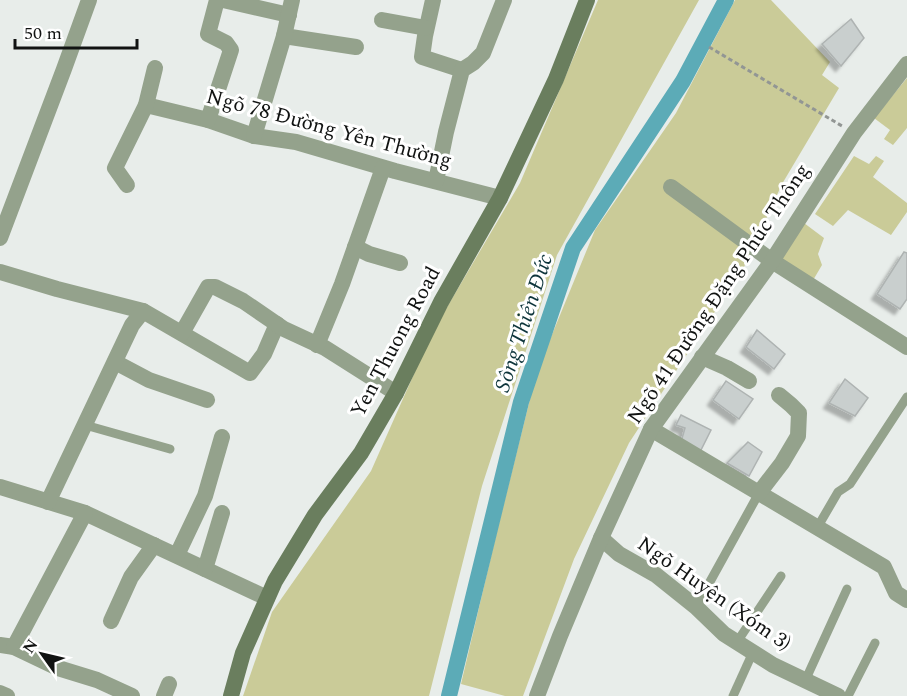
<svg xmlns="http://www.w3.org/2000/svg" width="907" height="696" viewBox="0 0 907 696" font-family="Spectral,serif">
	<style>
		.green { fill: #cacb98 }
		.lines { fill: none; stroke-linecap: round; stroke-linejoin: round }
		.canal { stroke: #5cabb7; stroke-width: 16 }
		.building { fill: #c9cfce; stroke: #aeb3b2; stroke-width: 1.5; filter: url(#shadow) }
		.path { stroke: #929694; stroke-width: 3; stroke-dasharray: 4.5 3; stroke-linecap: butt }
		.service { stroke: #94a28c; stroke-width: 9 }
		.minor { stroke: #94a28c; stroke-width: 16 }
		.tertiary { stroke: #94a28c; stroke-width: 16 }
		.secondary { stroke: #6a7e5e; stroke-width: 16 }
		.labels { text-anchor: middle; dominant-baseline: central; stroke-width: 6; stroke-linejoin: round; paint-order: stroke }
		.street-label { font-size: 21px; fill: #111312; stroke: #fff }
		.water-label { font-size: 22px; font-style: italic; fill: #0e353b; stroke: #fff }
	</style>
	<defs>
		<filter id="shadow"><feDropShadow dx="-5.5" dy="5.5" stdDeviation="1.5" flood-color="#0004"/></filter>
	</defs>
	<rect width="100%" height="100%" fill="#e8edea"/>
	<g class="green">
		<path d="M598,0H699L557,255L482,486L429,696H243L272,612L371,471L433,331L520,183Z"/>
		<path d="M735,0H771L830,62L822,75L839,88L782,184L744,267L629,443L574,559L523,696H505L461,684L497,531L537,371L595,230L676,113Z"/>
		<path d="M907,78V128L893,145L884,139L890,130L874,118Z"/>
		<path d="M854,156L869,164L876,156L884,161L873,177L907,203V212L891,235L848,210L833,226L815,214Z"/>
		<path d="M804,223L824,238L818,254L822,265L812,282L776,264Z"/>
	</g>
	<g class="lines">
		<path class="canal" d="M449,696L521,402L573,248L683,81L726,0"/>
	</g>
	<g class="building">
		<path d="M851,19L864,38L841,66L822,44Z"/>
		<path d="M904,252L907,253V299L900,309L877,294Z"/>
		<path d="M757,330L785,354L774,369L746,347Z"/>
		<path d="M845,379L868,398L855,416L829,403Z"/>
		<path d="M726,381L753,399L739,419L713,400Z"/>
		<path d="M681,415L711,430L699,454L681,442L685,428L676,425Z"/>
		<path d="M748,442L762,452L749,476L727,463Z"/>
	</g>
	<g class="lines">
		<path class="path" d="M709,47L842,126"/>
		<g class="service">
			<path d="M85,425L170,449"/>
			<path d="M817,528L838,492L850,484L907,397"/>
			<path d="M696,607L759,493"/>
			<path d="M737,642L781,576"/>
			<path d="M805,681L847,589"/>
			<path d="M733,696L753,652"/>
			<path d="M848,696L875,643"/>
		</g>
		<g class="minor">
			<path d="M223,0L289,15"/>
			<path d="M433,0L425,36L422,57L462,70"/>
			<path d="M382,20L426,28"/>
			<path d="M284,36L356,47"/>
			<path d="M146,105L208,120L254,136L296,142L395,171L500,198"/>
			<path d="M208,120L231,50L226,43L208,34L217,0"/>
			<path d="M254,136L284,36L292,0"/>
			<path d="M436,181L446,132L462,70L473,63L483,53L504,0"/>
			<path d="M127,185L115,168L146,105L155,68"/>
			<path d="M671,187L772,261L907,347"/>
			<path d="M0,238L64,69L89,0"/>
			<path d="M355,247L369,254L400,263"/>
			<path d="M0,272L57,289L143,311L250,373L264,354L277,324"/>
			<path d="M182,333L208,287H215L243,301L284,329L325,348L396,393"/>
			<path d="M317,345L342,284L383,168"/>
			<path d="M702,357L727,368L749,381"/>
			<path d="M115,362L149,380L207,400"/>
			<path d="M651,429L884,567L896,593L907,600"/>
			<path d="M0,487L85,513L267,598"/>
			<path d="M759,493L782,463L798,436L799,413L791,405L779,395"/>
			<path d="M48,502L132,325L143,311"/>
			<path d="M601,538L619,554L656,575L696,607L724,634L773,665L838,696"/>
			<path d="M177,555L205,496L222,437"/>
			<path d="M205,569L222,513"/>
			<path d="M111,621L131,577L154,545"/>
			<path d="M0,645L14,647L58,668L97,680L132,696"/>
			<path d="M14,647L85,513"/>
			<path d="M0,693L7,696"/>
			<path d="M164,696L169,684"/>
		</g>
		<path class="tertiary" d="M537,696L560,636L601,538L651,429L772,261L854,133L907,64"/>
		<path class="secondary" d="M231,696L243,653L275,581L315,515L361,453L396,393L441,302L500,198L556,79L587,0"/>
	</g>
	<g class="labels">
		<g class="street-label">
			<text transform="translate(329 129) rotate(15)">Ngõ 78 Đường Yên Thường</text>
			<text transform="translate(719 294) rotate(-56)">Ngõ 41 Đường Đặng Phúc Thông</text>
			<text transform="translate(396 342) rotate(-62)">Yen Thuong Road</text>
			<text transform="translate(714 594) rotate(35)">Ngõ Huyện (Xóm 3)</text>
		</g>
		<g class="water-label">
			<text transform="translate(524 323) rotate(-72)">Sông Thiên Đức</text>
		</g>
	</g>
	<g transform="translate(42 654) rotate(304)" stroke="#ffffff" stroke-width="4.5" paint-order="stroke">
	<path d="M0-4.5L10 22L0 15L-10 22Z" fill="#111312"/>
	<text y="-9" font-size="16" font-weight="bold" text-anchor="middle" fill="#111312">N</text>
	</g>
	<path d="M15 39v9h122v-9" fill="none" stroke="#111312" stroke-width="3"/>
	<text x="24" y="39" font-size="18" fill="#111312" stroke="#ffffff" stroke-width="4.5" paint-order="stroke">50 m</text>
</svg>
